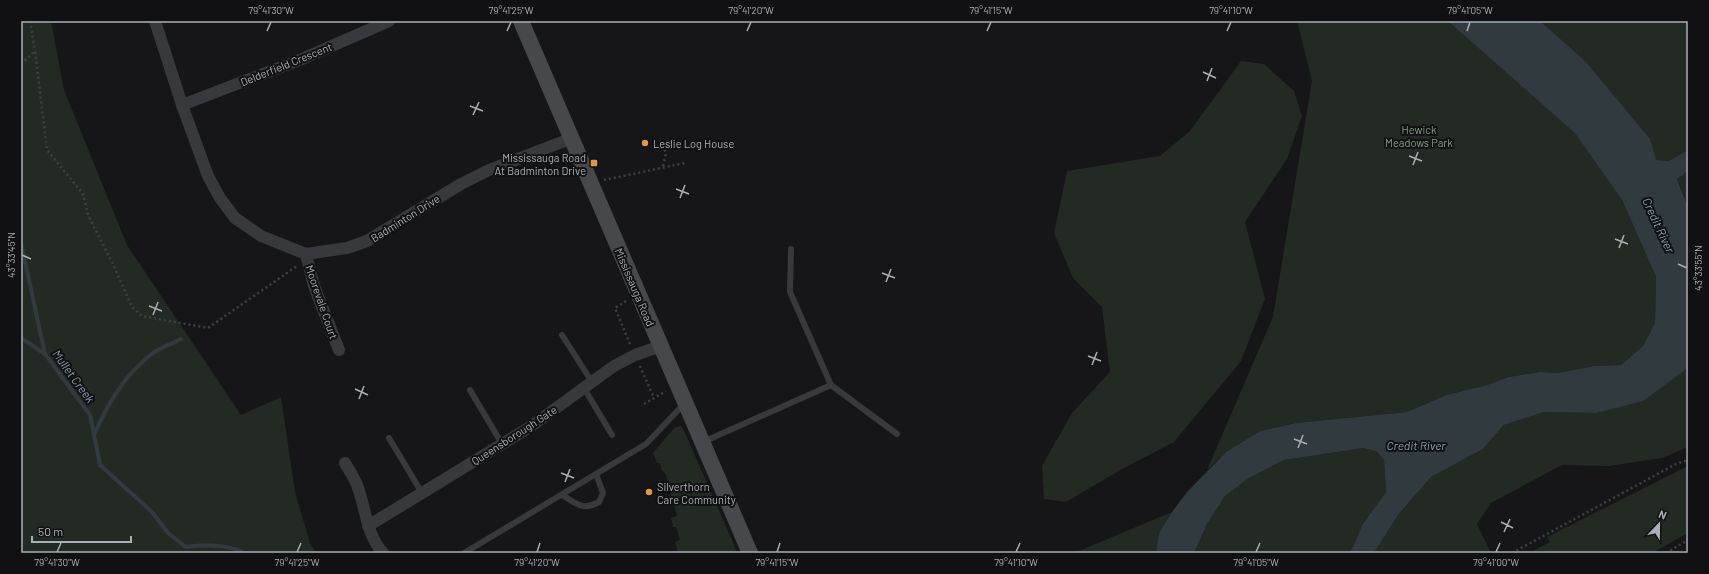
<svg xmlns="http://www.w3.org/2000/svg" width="1709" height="574" viewBox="0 0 1709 574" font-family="Barlow,sans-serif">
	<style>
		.green { fill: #232a23 }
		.water { fill: #313a3f }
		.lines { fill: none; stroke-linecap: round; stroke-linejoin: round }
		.stream { stroke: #313a3f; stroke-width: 4 }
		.path { stroke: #3e4043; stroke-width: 2.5; stroke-dasharray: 2 3; stroke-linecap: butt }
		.service { stroke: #38393c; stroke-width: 6 }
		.minor { stroke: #38393c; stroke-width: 12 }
		.secondary { stroke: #46484c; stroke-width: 16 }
		.ticks { fill: none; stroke: #aaafb6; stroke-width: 1.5 }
		.poi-dot { fill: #dd9949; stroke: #111113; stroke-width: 1.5 }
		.labels { text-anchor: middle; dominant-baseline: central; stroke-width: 4; stroke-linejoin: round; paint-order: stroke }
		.street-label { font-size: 11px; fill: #aaafb6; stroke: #111113 }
		.park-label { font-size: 11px; fill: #849f83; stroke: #111113 }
		.poi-label { font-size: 11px; fill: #aaafb6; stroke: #111113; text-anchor: start }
		.water-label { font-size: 12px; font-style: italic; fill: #859fad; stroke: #111113 }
		.neatline { fill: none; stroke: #aaafb6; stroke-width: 1.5 }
		.ticks-label { font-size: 10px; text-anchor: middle; fill: #aaafb6 }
	</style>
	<rect width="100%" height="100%" fill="#161618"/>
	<g class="green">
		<path d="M21,21H51L64,90L127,245L241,415L281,397L295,492L310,543L316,553H21Z"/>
		<path d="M1297,21H1688V150L1669,161L1656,160L1608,180L1622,200L1656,277L1655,323L1643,346L1621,365L1594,366L1558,373L1540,372L1508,377L1487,385L1446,395L1407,412L1296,423L1260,431L1226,452L1207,470L1273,317L1312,81Z"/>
		<path d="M1241,61L1264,64L1294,91L1302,116L1287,159L1245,222L1265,299L1241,361L1174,442L1124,468L1066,502L1044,499L1042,466L1072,413L1110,372L1102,307L1073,278L1054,233L1067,171L1160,156L1190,131Z"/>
		<path d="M1688,171V207L1677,178Z"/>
		<path d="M1688,363V447L1662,458L1609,466L1562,465L1491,503L1477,524L1491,553H1374L1398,515L1431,477L1483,449L1504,425L1544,412L1596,413L1685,370Z"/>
		<path d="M682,426L732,540L737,553H678L675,542L680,540L676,527H673L671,518L677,516L666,475L663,471H662L660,463H657L653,453L675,427Z"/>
		<path d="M1363,448L1376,451L1384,460L1386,492L1362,525L1353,547L1349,553H1194L1207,524L1225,496L1249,478L1284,460Z"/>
		<path d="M1688,466V533L1652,553H1529L1550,542L1547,537Z"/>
		<path d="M1172,512L1159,533L1156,553H1074Z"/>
	</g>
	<path class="water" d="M1448,21H1540L1586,62L1650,139L1656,160L1669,161L1688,150V171L1677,179L1688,207V363L1685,370L1643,401L1596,413L1544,412L1504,425L1483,449L1431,477L1398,515L1374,553H1349L1353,547L1362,525L1386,492L1384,460L1376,451L1363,448L1284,460L1249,478L1225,496L1207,524L1194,553H1156L1159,533L1172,512L1187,492L1226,452L1260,431L1296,423L1407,412L1446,395L1487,385L1508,377L1540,372L1558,373L1594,366L1621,365L1643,346L1655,323L1656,277L1622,200L1575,133Z"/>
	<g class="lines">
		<g class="stream">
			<path d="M21,243L45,354L90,415L100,465L152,512L168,533L186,547C206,544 226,544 244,553"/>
			<path d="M21,338L45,354"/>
			<path d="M94,435C108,403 125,374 153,353C161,347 172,344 181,339"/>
		</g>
		<g class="path">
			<path d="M30,21L35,51"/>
			<path d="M21,64L35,51L47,150L83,194L88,215L113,264L132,307L142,316L208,328L297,266"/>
			<path d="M656,146L664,148L666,153L663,167"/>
			<path d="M604,180L685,163"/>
			<path d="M626,301L615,308L630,344"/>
			<path d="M640,366L654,398"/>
			<path d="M644,404L666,391"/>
			<path d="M1512,553L1676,464L1688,460"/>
			<path d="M1666,553L1688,540"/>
		</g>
		<g class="service">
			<path d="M562,335L592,382"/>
			<path d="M831,385L897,434"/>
			<path d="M584,388L612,435"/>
			<path d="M470,390L502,444"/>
			<path d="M389,438L422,493"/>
			<path d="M703,442L831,385L790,292L791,249"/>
			<path d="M562,495C577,504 582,511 599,502L603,493L596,474"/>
			<path d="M464,553L646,444L684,404"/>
		</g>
		<g class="minor">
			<path d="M155,21L182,105L208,176L220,198L235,218L261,236L306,254L347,248L367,241L461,184L489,170L570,139"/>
			<path d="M182,105L302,59L389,21"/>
			<path d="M306,254L314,286L339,350"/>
			<path d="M345,463C349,470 354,477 357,485C366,508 366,534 383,553"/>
			<path d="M368,526L530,427L614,366L635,355L661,346"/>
		</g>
		<path class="secondary" d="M521,21L750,553"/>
	</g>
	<path class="ticks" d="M267,31L271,22M507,31L511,22M747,31L751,22M987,31L991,22M1227,31L1231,22M1467,31L1470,22M1203,72L1216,78M1207,81L1212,68M470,106L483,111M473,115L479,102M1409,156L1422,161M1413,165L1418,152M676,189L689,194M680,198L685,185M1615,239L1628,244M1619,248L1624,235M22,255L31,259M1678,264L1687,268M882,273L895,278M886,282L891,269M149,306L162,311M153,315L158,302M1088,356L1101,361M1092,365L1097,352M355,389L368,395M359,399L364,386M1294,439L1307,444M1298,448L1303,435M561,473L574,478M565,482L570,469M1501,522L1513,528M1504,532L1510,519M57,552L61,543M297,552L301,543M537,552L540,543M777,552L780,543M1016,552L1020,543M1256,552L1260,543M1496,552L1500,543"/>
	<g class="poi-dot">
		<circle cx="645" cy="143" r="4"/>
		<rect x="590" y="159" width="8" height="8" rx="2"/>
		<circle cx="649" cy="492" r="4"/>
	</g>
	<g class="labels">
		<g class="street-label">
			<text transform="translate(286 64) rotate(-22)">Delderfield Crescent</text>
			<text transform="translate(405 218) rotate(-32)">Badminton Drive</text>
			<text transform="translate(635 287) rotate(67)">Mississauga Road</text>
			<text transform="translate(322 302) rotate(71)">Moorevale Court</text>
			<text transform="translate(514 435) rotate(-33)">Queensborough Gate</text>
		</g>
		<g class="park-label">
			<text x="1419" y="129">Hewick<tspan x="1419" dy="13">Meadows Park</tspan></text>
		</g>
		<g class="poi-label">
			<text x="653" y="143">Leslie Log House</text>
			<text x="586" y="157" text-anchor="end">Mississauga Road<tspan x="586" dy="13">At Badminton Drive</tspan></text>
			<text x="657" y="486">Silverthorn<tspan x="657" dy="13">Care Community</tspan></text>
		</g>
		<g class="water-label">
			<text transform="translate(1659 225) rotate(65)">Credit River</text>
			<text transform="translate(74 376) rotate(54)">Mullet Creek</text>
			<text x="1416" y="445">Credit River</text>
		</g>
	</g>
	<rect width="1709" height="574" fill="none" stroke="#111113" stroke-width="44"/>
	<g transform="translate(1659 524) rotate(22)" stroke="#111113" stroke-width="3" paint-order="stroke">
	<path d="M0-3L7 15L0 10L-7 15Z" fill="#aaafb6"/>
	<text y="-6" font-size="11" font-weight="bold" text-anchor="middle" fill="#aaafb6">N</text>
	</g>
	<path d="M32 536v6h99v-6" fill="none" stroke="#aaafb6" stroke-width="2"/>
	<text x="38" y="536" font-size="12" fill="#aaafb6" stroke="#111113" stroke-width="3" paint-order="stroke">50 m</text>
	<rect x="22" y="22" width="1665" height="530" class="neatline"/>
	<g class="ticks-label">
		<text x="271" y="14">79°41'30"W</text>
		<text x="511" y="14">79°41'25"W</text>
		<text x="751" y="14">79°41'20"W</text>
		<text x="991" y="14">79°41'15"W</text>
		<text x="1231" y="14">79°41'10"W</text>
		<text x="1470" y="14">79°41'05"W</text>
		<text transform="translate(11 255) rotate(-90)" y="4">43°33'45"N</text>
		<text transform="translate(1698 268) rotate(-90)" y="4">43°33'55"N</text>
		<text x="57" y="566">79°41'30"W</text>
		<text x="297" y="566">79°41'25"W</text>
		<text x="537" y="566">79°41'20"W</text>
		<text x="777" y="566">79°41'15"W</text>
		<text x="1016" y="566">79°41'10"W</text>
		<text x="1256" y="566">79°41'05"W</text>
		<text x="1496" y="566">79°41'00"W</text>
	</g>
</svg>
